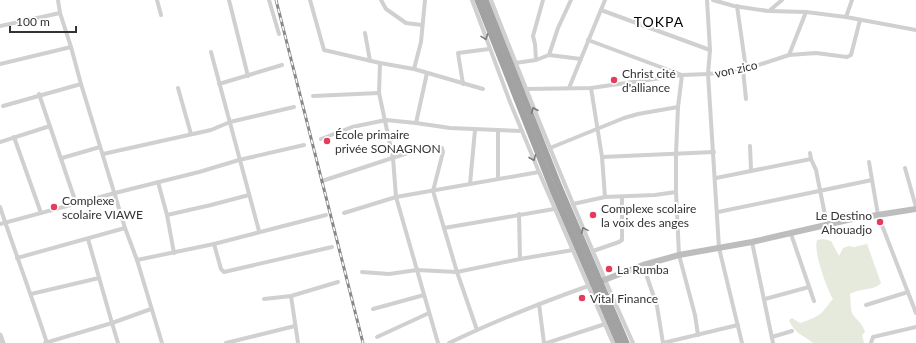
<svg xmlns="http://www.w3.org/2000/svg" width="916" height="343" viewBox="0 0 916 343" font-family="Lato,sans-serif">
	<style>
		.green { fill: #e5eadc }
		.lines { fill: none; stroke-linecap: round; stroke-linejoin: round }
		.minor { stroke: #d0d0d0; stroke-width: 4 }
		.tertiary { stroke: #d0d0d0; stroke-width: 5 }
		.secondary { stroke: #bdbdbd; stroke-width: 6 }
		.trunk { stroke: #a2a2a2; stroke-width: 7 }
		.rail-casing { stroke: #888; stroke-width: 3 }
		.rail { stroke: #fff; stroke-width: 1.5; stroke-dasharray: 4.5; stroke-linecap: butt }
		.oneway { stroke: #7a7a7a }
		.poi-dot { fill: #e33c5d; stroke: #fff; stroke-width: 1.5 }
		.labels { text-anchor: middle; dominant-baseline: central; stroke-width: 4; stroke-linejoin: round; paint-order: stroke }
		.street-label { font-size: 12px; fill: #333; stroke: #fff }
		.poi-label { font-size: 12px; fill: #333; stroke: #fff; text-anchor: start }
		.quarter-label { font-size: 14px; letter-spacing: 1px; fill: #000; stroke: #fff }
	</style>
	<rect width="100%" height="100%" fill="#fff"/>
	<path class="green" d="M823,239L831,241L839,256L843,248L849,246L854,247L867,244L881,283C874,291 859,288 850,294C851,301 850,309 853,315C858,321 862,323 865,332L862,335L864,343H813C803,335 794,333 789,320L792,318L800,323C804,322 817,317 820,314C825,310 828,304 833,299C827,289 813,251 817,240Z"/>
	<g class="lines">
		<g class="minor">
			<path d="M58,0L60,13L71,47L81,84L125,228L137,260L162,343"/>
			<path d="M157,0L161,15"/>
			<path d="M229,0L248,76"/>
			<path d="M269,0L279,34"/>
			<path d="M310,0L324,50L380,63L414,69L483,89"/>
			<path d="M381,0L386,9L406,23L422,25"/>
			<path d="M472,0L510,102L539,172L613,343"/>
			<path d="M491,0C536,115 582,230 633,343"/>
			<path d="M707,0L710,50L708,74L719,248L742,343"/>
			<path d="M713,0L734,6L768,11L806,12L846,17L916,30"/>
			<path d="M737,6L746,69"/>
			<path d="M601,10L710,50"/>
			<path d="M769,11L782,0"/>
			<path d="M846,17L852,0"/>
			<path d="M0,26L60,13"/>
			<path d="M365,33L370,61"/>
			<path d="M588,40L682,75"/>
			<path d="M211,52C227,112 243,171 259,231"/>
			<path d="M549,55L558,28L571,0"/>
			<path d="M789,55L806,12"/>
			<path d="M536,60L535,44L533,36L543,0"/>
			<path d="M380,63L379,93L393,158L396,197L438,343"/>
			<path d="M515,63L536,60L549,55L581,59"/>
			<path d="M0,64L71,47"/>
			<path d="M414,69L421,42L425,0"/>
			<path d="M743,70L746,99"/>
			<path d="M682,75L678,107L676,154V192L679,255L695,315L698,335"/>
			<path d="M219,84L282,65"/>
			<path d="M463,84L458,53L489,49"/>
			<path d="M178,88L191,134"/>
			<path d="M569,88L605,0"/>
			<path d="M591,88L602,157L605,197"/>
			<path d="M526,89L591,88L682,75L708,74L743,70L789,55L816,53L847,57L851,55L860,20"/>
			<path d="M39,94L76,203"/>
			<path d="M313,96L379,93"/>
			<path d="M3,106L81,84"/>
			<path d="M416,123L427,73"/>
			<path d="M14,137L41,213"/>
			<path d="M321,139L352,127L386,120L416,123L450,128L522,131"/>
			<path d="M0,142L50,126"/>
			<path d="M750,146L751,170"/>
			<path d="M550,148L624,118L638,114L678,107"/>
			<path d="M810,153L811,159L816,170L827,225"/>
			<path d="M103,154L211,130L230,122L294,107"/>
			<path d="M602,157L714,152"/>
			<path d="M62,158L100,147"/>
			<path d="M869,162L878,215L916,313"/>
			<path d="M905,168L916,207"/>
			<path d="M716,178L811,159"/>
			<path d="M498,179V131"/>
			<path d="M322,181L423,148L433,146L442,148L443,152L433,191L457,272L477,330"/>
			<path d="M158,182L167,215L174,253"/>
			<path d="M470,184L475,130"/>
			<path d="M573,204L605,197L655,195L676,192"/>
			<path d="M0,207C15,252 32,297 47,343"/>
			<path d="M718,212L872,180"/>
			<path d="M344,213L396,197L539,172"/>
			<path d="M519,214L520,259"/>
			<path d="M167,215L211,205L249,195"/>
			<path d="M0,224L115,193L199,172L239,160L304,145"/>
			<path d="M444,228L554,209"/>
			<path d="M791,234L814,301"/>
			<path d="M88,239L112,323L118,343"/>
			<path d="M752,242L773,343"/>
			<path d="M214,244L221,269L224,272L332,247"/>
			<path d="M593,251L619,242L622,240V197"/>
			<path d="M17,258L125,228"/>
			<path d="M137,260L214,244L326,215"/>
			<path d="M643,265L657,306L663,343"/>
			<path d="M362,272L389,274L417,270L457,272L520,259L573,250"/>
			<path d="M31,294L99,278"/>
			<path d="M291,296L298,343"/>
			<path d="M264,299L291,296L338,282"/>
			<path d="M765,299L809,287"/>
			<path d="M539,304L544,343"/>
			<path d="M866,305L908,292"/>
			<path d="M373,309L424,295"/>
			<path d="M377,337L429,313"/>
			<path d="M772,337L792,331"/>
			<path d="M45,343L112,323L151,309"/>
			<path d="M226,343L295,326"/>
			<path d="M449,343C495,321 543,302 591,285"/>
			<path d="M547,343L605,324"/>
			<path d="M663,343L738,325"/>
			<path d="M871,343L873,337L916,327"/>
		</g>
		<path class="tertiary" d="M0,335L3,343"/>
		<path class="secondary" d="M599,282L643,265L679,255L752,242L852,219L916,209"/>
		<g class="trunk">
			<path d="M478,0L553,190L619,343"/>
			<path d="M485,0L559,187L626,343"/>
		</g>
		<g class="rail-casing">
			<path id="rail" d="M276,0L363,343"/>
		</g>
		<use href="#rail" class="rail"/>
	</g>
	<defs><path id="oneway-chevron" d="M-2-3.5L2.5 0L-2 3.5" fill="none" stroke-width="1.6" stroke-linecap="round" stroke-linejoin="round"/></defs>
	<g class="oneway">
		<use href="#oneway-chevron" transform="translate(485 37) rotate(70)"/>
		<use href="#oneway-chevron" transform="translate(534 110) rotate(-113)"/>
		<use href="#oneway-chevron" transform="translate(533 158) rotate(68)"/>
		<use href="#oneway-chevron" transform="translate(584 230) rotate(-114)"/>
	</g>
	<g class="poi-dot">
		<circle cx="614" cy="80" r="4"/>
		<circle cx="327" cy="141" r="4"/>
		<circle cx="54" cy="207" r="4"/>
		<circle cx="593" cy="215" r="4"/>
		<circle cx="880" cy="222" r="4"/>
		<circle cx="609" cy="269" r="4"/>
		<circle cx="582" cy="298" r="4"/>
	</g>
	<g class="labels">
		<g class="street-label">
			<text transform="translate(736 69) rotate(-12)">von zico</text>
		</g>
		<g class="poi-label">
			<text x="622" y="73">Christ cité<tspan x="622" dy="14">d'alliance</tspan></text>
			<text x="335" y="134">École primaire<tspan x="335" dy="14">privée SONAGNON</tspan></text>
			<text x="62" y="200">Complexe<tspan x="62" dy="14">scolaire VIAWE</tspan></text>
			<text x="601" y="208">Complexe scolaire<tspan x="601" dy="14">la voix des anges</tspan></text>
			<text x="872" y="215" text-anchor="end">Le Destino<tspan x="872" dy="14">Ahouadjo</tspan></text>
			<text x="617" y="269">La Rumba</text>
			<text x="590" y="298">Vital Finance</text>
		</g>
		<g class="quarter-label">
			<text x="659" y="21">TOKPA</text>
		</g>
	</g>
	<path d="M10 26v6h66v-6" fill="none" stroke="#333333" stroke-width="2"/>
	<text x="16" y="26" font-size="12" fill="#333333" stroke="#ffffff" stroke-width="3" paint-order="stroke">100 m</text>
</svg>
